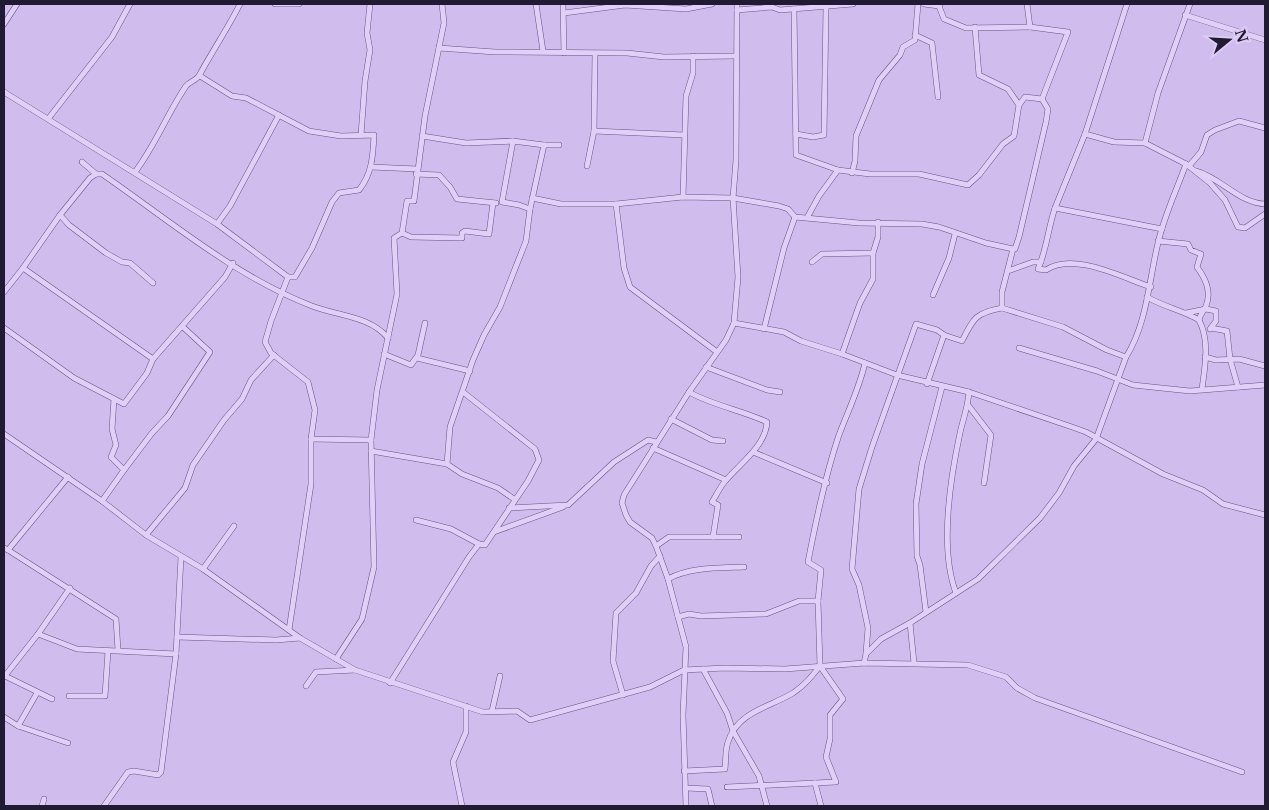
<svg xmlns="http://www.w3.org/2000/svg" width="1269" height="810" viewBox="0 0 1269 810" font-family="'Libre Baskerville',serif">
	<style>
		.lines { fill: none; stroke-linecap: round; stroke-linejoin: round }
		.street-casing { stroke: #625684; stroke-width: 6 }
		.street { stroke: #e1cff8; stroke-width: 5 }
	</style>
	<rect width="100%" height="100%" fill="#d1bded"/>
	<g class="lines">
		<g class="street-casing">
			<g id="street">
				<path d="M275,4H299"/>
				<path d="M536,4L543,51"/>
				<path d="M563,4L564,53"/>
				<path d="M924,4L939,6L940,4"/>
				<path d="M1027,4L1030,27L1068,32L1042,99"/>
				<path d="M1127,4L1085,134L1055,208L1162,229"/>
				<path d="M939,6L944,19L966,28L1030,27"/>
				<path d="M794,9L796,155L838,170"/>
				<path d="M737,10L772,7L780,10L853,4"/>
				<path d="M564,13L625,5L686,9L712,4"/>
				<path d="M1185,15L1265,40"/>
				<path d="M4,24L17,4"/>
				<path d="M975,27L979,75L1008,89L1019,105"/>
				<path d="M915,35L932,43L938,97"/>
				<path d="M439,48L495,52L627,53L664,57L736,56"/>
				<path d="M200,76L232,96L246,98L309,131L341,136L374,135C373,156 372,174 359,190L339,193L332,202L312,248L295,277H288"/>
				<path d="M4,92L217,224L288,277L271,321L265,342L271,353L308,382L315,410L311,439V484L289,630"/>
				<path d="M48,119L112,37L130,4"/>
				<path d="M594,131L684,135"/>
				<path d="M796,134L813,137L824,135L826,8"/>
				<path d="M361,135L365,81L370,50L367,33L370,4"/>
				<path d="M422,136L466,143L513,141L502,202L519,205L530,209"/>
				<path d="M1145,143L1158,93L1190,4"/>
				<path d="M544,145H559"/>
				<path d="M82,162L96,174"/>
				<path d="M1186,164L1210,183L1225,200L1238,227L1245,228L1265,214"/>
				<path d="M587,166L594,131L595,54"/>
				<path d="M1189,166L1201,152L1207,135L1215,130L1239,121L1265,128"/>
				<path d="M371,167L417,169"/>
				<path d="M1196,171C1221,178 1239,203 1265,204"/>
				<path d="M135,172C155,146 167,114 186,86C190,81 198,80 200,74C213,50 228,28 240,4"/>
				<path d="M852,173L855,161L856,136L879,80L900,55L903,47L915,40L918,4"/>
				<path d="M416,174L439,175L450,187L457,199L496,203"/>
				<path d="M683,197L686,96L693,73V56"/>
				<path d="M532,198L561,204H616L683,197L733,198L779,206L788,209L795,217L859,223L922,224L939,227L986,243L1013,249"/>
				<path d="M616,204L624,268L630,287L717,352"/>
				<path d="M1055,208C1048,228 1047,249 1038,269L1046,270C1073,251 1123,278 1151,287"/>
				<path d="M60,215L69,225L106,253L122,262L130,263L153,283"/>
				<path d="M808,216L819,196L838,170L870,174H919L968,185L979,175L1003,144L1014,136L1019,105L1025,97L1042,99L1048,109L1046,122L1019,237L1015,249H1013L1002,292V308C976,313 974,317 962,341L944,335"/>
				<path d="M217,224L230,206L279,115"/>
				<path d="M402,233L411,237L462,238V233L465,231L489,234L493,203"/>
				<path d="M1158,241L1188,244L1191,250L1201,254L1197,267C1205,278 1212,291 1206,306C1204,311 1200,314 1199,320C1210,341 1205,366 1202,389"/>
				<path d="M812,262L822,254L873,253"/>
				<path d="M233,263L225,277L153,359L23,268L60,215L90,178L96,174H102C169,220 236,277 312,306C338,316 370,316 388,338"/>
				<path d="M1008,271L1033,262H1041"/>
				<path d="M4,292L23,268"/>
				<path d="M933,295L949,258L955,234"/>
				<path d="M1147,297C1164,307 1182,310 1199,320"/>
				<path d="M1002,308L1063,327L1107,350L1126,357"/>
				<path d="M1186,313L1206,309L1216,311V321L1210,329"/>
				<path d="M734,323L784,332L801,341L842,354L897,375L969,392L1072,427L1086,432L1163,474L1203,490L1223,504L1265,515"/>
				<path d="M4,328L74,378L124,404L147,373L153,359"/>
				<path d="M1211,328L1227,331L1230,359L1238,387"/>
				<path d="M764,329L784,248L795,217"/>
				<path d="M1019,348L1097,371L1133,385L1190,391L1265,385"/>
				<path d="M384,354L411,365L418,355L425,323"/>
				<path d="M842,354L860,303L873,279V253L878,237V222"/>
				<path d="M1205,357L1216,360L1239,359L1265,366"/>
				<path d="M417,358L470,371"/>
				<path d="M706,367L767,390L780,392"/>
				<path d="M689,392C714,406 742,410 767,422C766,445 741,463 727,479C721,485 717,494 712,502L718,505L713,537"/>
				<path d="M968,405L991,435L984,483"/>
				<path d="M671,419L712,440L723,441"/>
				<path d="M4,434L102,501L146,535L203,569L300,638L355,670L483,712L517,711L530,720L650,687L684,670L725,668L785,669L864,663L968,665L1006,677L1017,688L1035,698L1242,772"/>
				<path d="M311,439L371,440L377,390L397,294L394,238L402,233L407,201H414L425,116L444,23L442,4"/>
				<path d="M653,448L726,480"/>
				<path d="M371,451L447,464L462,474L498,488L514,499"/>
				<path d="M753,452L827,483"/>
				<path d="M447,464L450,427L473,360L484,335L500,307L526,241L530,209L544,145L513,141"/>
				<path d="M124,470L152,433L168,416L210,352L183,327"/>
				<path d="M102,501L124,470L111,457L116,445L112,429L114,399"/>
				<path d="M509,508L568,505L614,462L648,440L656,442"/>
				<path d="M416,520L451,529L479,544"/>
				<path d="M494,532L563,507"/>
				<path d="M146,535L185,488L193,465L224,420L242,399L251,380L274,355"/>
				<path d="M656,546L669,537H739"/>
				<path d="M4,548L8,550L68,477"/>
				<path d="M8,550L116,619L118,650"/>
				<path d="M203,569L234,526"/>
				<path d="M668,579C690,567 719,568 744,567"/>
				<path d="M956,593C939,548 950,480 960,433C963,419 968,407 969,392"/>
				<path d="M926,612L920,565L917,556L916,504L922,464L942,387"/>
				<path d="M678,617L689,614L701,616L766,614L799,601H818"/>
				<path d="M910,623L914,663"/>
				<path d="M38,634L77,649L176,654"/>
				<path d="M177,637L276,640L300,638"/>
				<path d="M866,653L868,628L859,585L852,569L859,489L872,447L916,324L937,330L944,335L927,384"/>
				<path d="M336,659L362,619L374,567L371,440"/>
				<path d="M864,663L866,654L881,639L910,623L978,579L1040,518L1059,493L1074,466L1096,439L1126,357C1147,324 1149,280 1158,243C1164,216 1177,189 1186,164L1145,143L1114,142L1085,134"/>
				<path d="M703,669L727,713L733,731L759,776L767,806"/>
				<path d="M5,676L52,699"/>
				<path d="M4,677L38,634L70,588"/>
				<path d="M390,683L469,557L479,544L485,545L528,481L539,460L535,449L463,392"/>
				<path d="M306,686L316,672L355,670"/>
				<path d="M623,695L613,661L616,613L636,593L651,566L660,556"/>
				<path d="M69,696H105L108,651"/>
				<path d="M492,711L500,676"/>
				<path d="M4,717L18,726L68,743"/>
				<path d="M18,726L37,693"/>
				<path d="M684,771L725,769C726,761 725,750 728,742C737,712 770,707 793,693C805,685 812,676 820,666"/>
				<path d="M727,787L815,783"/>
				<path d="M686,788L708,789L712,806"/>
				<path d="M42,806L44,799"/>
				<path d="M104,806L128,772L134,771L158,775L161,772L176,654L181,557"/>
				<path d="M462,806L453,762L466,732V706"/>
				<path d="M686,806L683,715L686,647L668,579L656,546L652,538L630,522L626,515L622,503L624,495L689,392L726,340L734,323L738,277L733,198L736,160L737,4"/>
				<path d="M821,806L815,783L836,782L826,757L830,739V715L843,699L820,666L818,601L821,570L808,562C816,520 825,476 839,435C848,411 859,389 865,363"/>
			</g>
		</g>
		<use href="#street" class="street"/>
	</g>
	<rect width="1269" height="810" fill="none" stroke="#201b33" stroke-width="10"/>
	<g transform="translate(1229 40) rotate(72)" stroke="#deccf4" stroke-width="4" paint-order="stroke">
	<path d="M0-4L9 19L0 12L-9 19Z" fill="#201b33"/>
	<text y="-8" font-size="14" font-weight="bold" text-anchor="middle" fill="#201b33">N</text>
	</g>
</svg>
